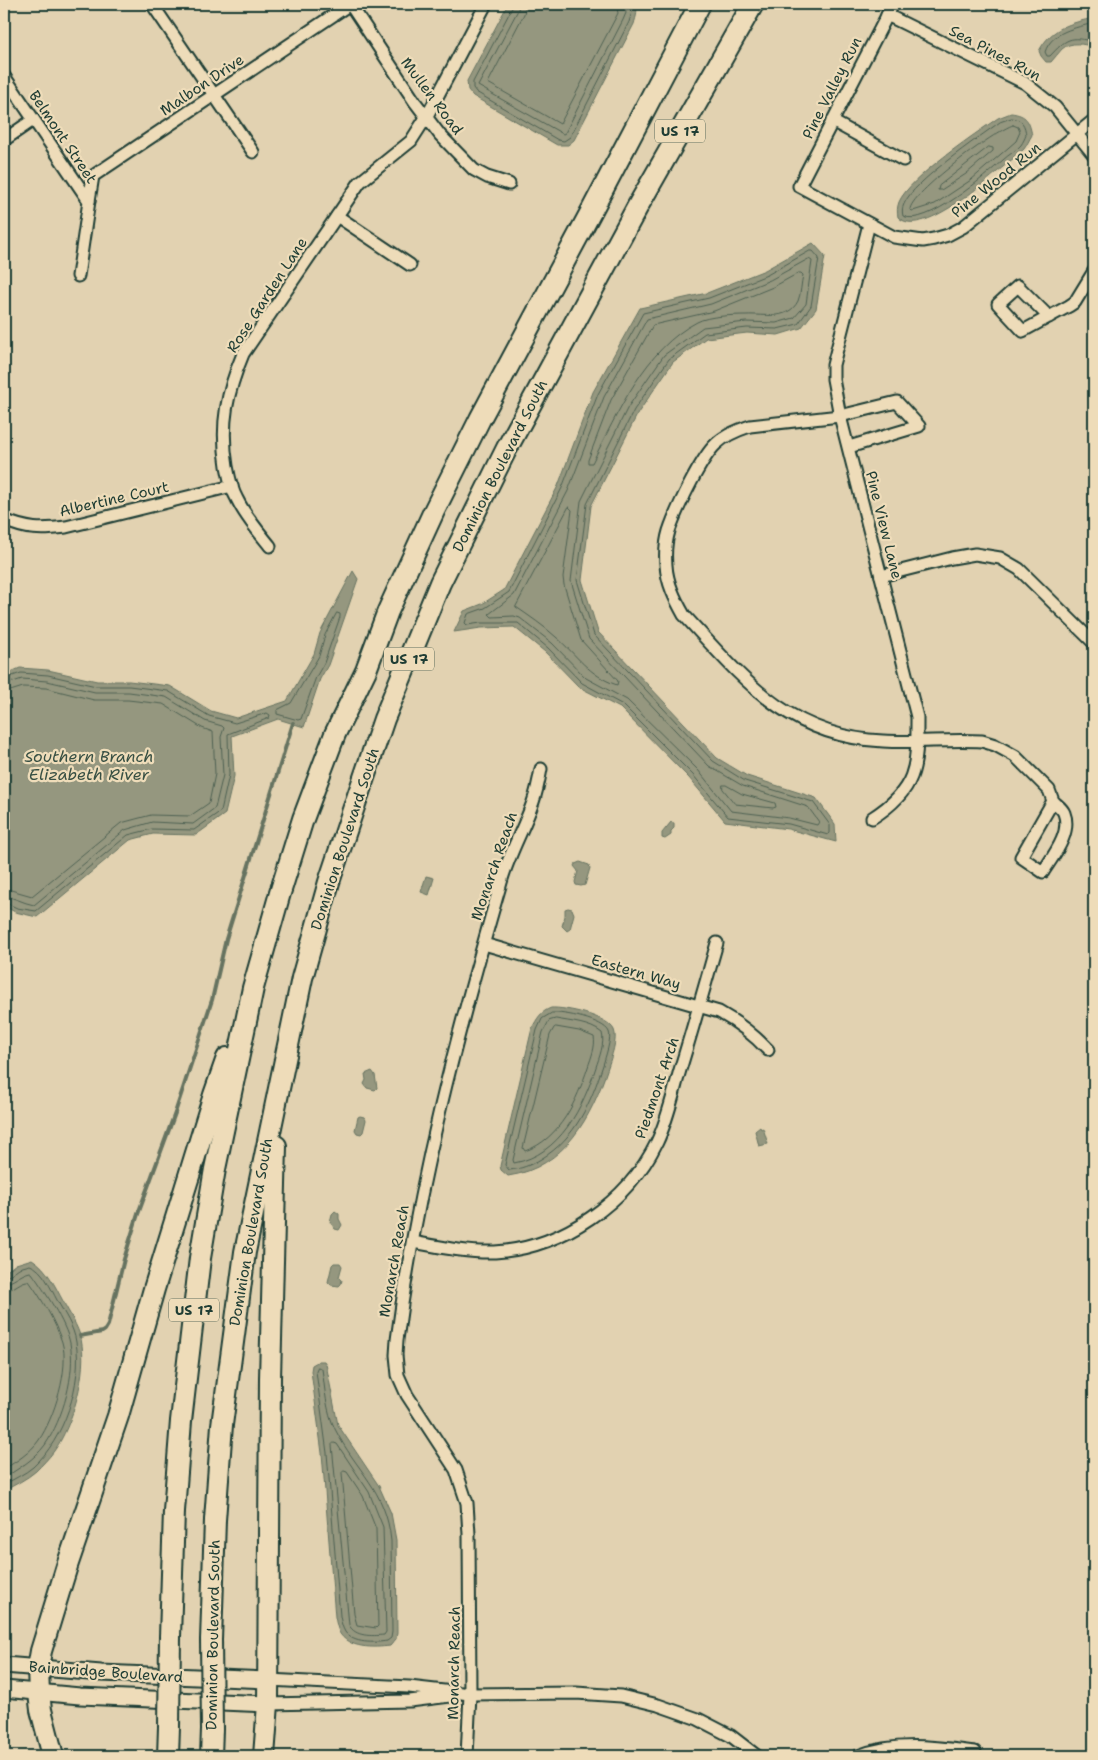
<svg xmlns="http://www.w3.org/2000/svg" width="1098" height="1760" viewBox="0 0 1098 1760" font-family="'Shantell Sans',sans-serif">
	<style>
		.water { fill: #95977f; stroke: #667361 }
		.lines { fill: none; stroke-linecap: round; stroke-linejoin: round }
		.shore { stroke: #4e6152; stroke-width: 1 }
		.stream { stroke: #667361; stroke-width: 4 }
		.minor-casing { stroke: #1f3d34; stroke-width: 15 }
		.secondary-casing { stroke: #1f3d34; stroke-width: 19 }
		.motorway-casing { stroke: #1f3d34; stroke-width: 24 }
		.minor { stroke: #eedcb9; stroke-width: 11 }
		.secondary { stroke: #eedcb9; stroke-width: 15 }
		.motorway { stroke: #eedcb9; stroke-width: 20 }
		.motorway-bridge-casing { stroke: #1f3d34; stroke-width: 24; stroke-linecap: butt }
		.motorway-bridge { stroke: #eedcb9; stroke-width: 20 }
		.labels { text-anchor: middle; dominant-baseline: central; stroke-width: 4.5; stroke-linejoin: round; paint-order: stroke }
		.shield { fill: #eedcb9; stroke: #5d6d5c; stroke-width: 1 }
		.shield-label { font-size: 14px; font-weight: bold; fill: #1f3d34 }
		.street-label { font-size: 15px; fill: #1f3d34; stroke: #eedcb9 }
		.water-label { font-size: 16px; font-style: italic; fill: #374f43; stroke: #eedcb9 }
	</style>
	<rect width="100%" height="100%" fill="#e2d2b1"/>
	<filter id="ink" filterUnits="userSpaceOnUse"><feTurbulence type="fractalNoise" baseFrequency=".02" numOctaves="2"/><feDisplacementMap in="SourceGraphic" scale="10" xChannelSelector="R" yChannelSelector="G"/><feConvolveMatrix kernelMatrix="1 2 1 2 8 2 1 2 1" color-interpolation-filters="sRGB"/></filter>
	<g filter="url(#ink)">
		<g class="water">
			<path d="M508,4H634C639,11 636,16 634,24L574,140L568,145H557L473,96L468,90L467,81Z"/>
			<path d="M1094,18V47C1084,44 1071,41 1062,49C1058,53 1055,58 1051,62H1046L1041,56L1039,51C1051,28 1070,23 1094,18Z"/>
			<path d="M1011,113C1027,115 1029,121 1032,135C1029,140 1027,145 1024,149C1018,155 1010,161 1003,167C985,182 920,240 898,217C897,212 897,207 899,202C909,178 975,134 998,118Z"/>
			<path d="M813,243L825,256L816,309L801,328L778,335L747,333L706,338L673,362L638,413L591,506L582,580L598,632L717,758L747,776L816,798L835,824L836,842L788,829L725,821L689,778L620,708L579,687L545,652L514,627L481,628L454,632L464,611L482,604L504,590L558,486L593,392L640,308L707,293L765,270Z"/>
			<path d="M353,571L358,579L328,665L320,679L304,727L278,719L232,736L234,776L225,814L196,835L153,834L130,840L37,917L15,912L4,906V675L20,668L48,670L97,681H129L170,686L211,711L236,718L287,701L314,654L320,633Z"/>
			<path d="M671,822L674,823V828L671,831V835L665,839L662,838V833Z"/>
			<path d="M580,862L589,865L590,868L585,885L581,886L576,885L575,882L578,871L574,866L575,864Z"/>
			<path d="M426,876L434,878L429,895L421,892Z"/>
			<path d="M568,908L572,909L574,914L570,929L567,931L562,926L565,916V909Z"/>
			<path d="M551,1008C564,1007 608,1016 614,1030C618,1039 611,1058 608,1067C592,1116 565,1168 508,1176L501,1170L500,1166L532,1028C537,1019 540,1012 551,1008Z"/>
			<path d="M372,1071L375,1075L377,1088L375,1090L367,1088L364,1084L366,1080L365,1074Z"/>
			<path d="M360,1116L364,1117L366,1120L363,1132L361,1134L357,1133L355,1130L358,1117Z"/>
			<path d="M760,1127L761,1129L763,1128L768,1144L759,1146L755,1131Z"/>
			<path d="M335,1211L339,1214V1219L342,1225L339,1230L335,1229L330,1222L332,1214Z"/>
			<path d="M32,1259C47,1268 55,1286 63,1301C69,1313 78,1326 81,1339C88,1371 73,1425 54,1451C49,1458 42,1465 36,1471C27,1479 14,1485 4,1491V1273L16,1264Z"/>
			<path d="M334,1263H340L342,1266L339,1277L342,1280L341,1284L339,1286L331,1285L328,1282L332,1265Z"/>
			<path d="M319,1361H324L326,1364L338,1425L379,1486L391,1513L396,1540L397,1633L396,1639L390,1646C374,1648 348,1649 339,1632C337,1627 336,1622 335,1617L322,1453L311,1371L312,1365Z"/>
		</g>
		<g class="lines">
			<g class="shore">
				<path d="M512,4V8L473,82V88L476,92L558,140L564,141L570,137L629,22L632,12L630,4"/>
				<path d="M519,4L518,10L478,86L563,134L565,133L623,20L626,13L624,4"/>
				<path d="M526,4L524,14L488,83L560,124L616,17L618,13L616,4"/>
				<path d="M1094,23C1075,28 1052,31 1045,52L1047,56H1050C1066,39 1070,35 1094,42"/>
				<path d="M1012,118C1022,119 1025,125 1026,135C1025,138 1023,142 1021,145C1016,151 1008,155 1003,160C986,175 926,228 903,216C902,212 902,208 904,204C913,182 978,138 1000,122Z"/>
				<path d="M1013,125L1018,127L1020,132L1016,141L971,180L935,204L913,211L910,210C909,194 996,130 1013,125Z"/>
				<path d="M989,147L993,148V151L966,174L941,190H938L939,186Z"/>
				<path d="M810,251H813L819,258L811,306L798,324L777,329L747,328L705,333L669,359L634,410L587,504L577,580L594,635L713,761L745,781L813,802L830,825V833L828,835L789,824L728,817L693,775L623,705L582,683L548,648L518,623H481L467,625L465,623L468,614L485,608L509,592L562,488L598,394L643,313L709,298L767,275Z"/>
				<path d="M809,259L812,261L806,304L794,318L776,323L746,322L703,327L664,355L628,407L581,501L571,581L589,639L709,766L743,786L808,807L819,822L817,825L789,818L731,811L698,770L627,700L586,678L552,643L520,618L514,616L492,617L489,614L514,595L568,491L604,397L647,319L711,304L770,280Z"/>
				<path d="M799,273H801L803,275C801,283 801,294 798,301C788,321 764,314 746,315C734,315 708,316 697,322C645,349 618,412 592,463H588V460L611,400L653,325L714,311L773,287Z"/>
				<path d="M569,507L572,510L563,577L564,585L581,640L618,681L617,685C588,675 578,656 556,637C544,626 529,616 516,607Z"/>
				<path d="M337,613L340,614V617L324,663L316,677L301,719L298,720L277,714V710L291,703L319,656L325,635Z"/>
				<path d="M4,679L21,673L48,675L96,686H129L168,691L209,716L235,723L267,713L270,715L269,718L228,734L229,775L221,811L194,830L152,829L128,835L36,911L17,908L4,902"/>
				<path d="M4,685L22,679L47,681L95,692H129L166,697L205,721L222,726L224,728L221,737L223,775L215,808L193,824L152,822L125,830L34,905C23,903 14,897 4,896"/>
				<path d="M4,693L23,687L46,688L94,700H128L163,704L202,728L213,732L215,774L209,803L190,816L151,815L121,823L32,896L4,888"/>
				<path d="M723,785H726L742,794L775,803L776,807L773,808L735,804L723,789Z"/>
				<path d="M552,1013C563,1012 604,1020 609,1032C612,1038 605,1058 603,1065C591,1102 576,1138 541,1159C531,1165 521,1169 509,1170L505,1165L537,1030L542,1019Z"/>
				<path d="M556,1019C571,1022 590,1023 602,1033C605,1043 599,1058 596,1067C583,1107 560,1155 514,1163L513,1160L543,1032L549,1021Z"/>
				<path d="M556,1027L579,1031L594,1037C596,1046 591,1058 588,1067C577,1100 560,1139 525,1151L523,1148L550,1035L554,1028Z"/>
				<path d="M4,1277L8,1276L19,1268L30,1265C43,1269 51,1289 57,1300C64,1313 74,1327 76,1342C83,1383 64,1439 33,1467C25,1474 13,1479 4,1485"/>
				<path d="M4,1283C13,1283 20,1274 30,1272L32,1273C44,1290 66,1323 70,1343C76,1373 63,1419 45,1445C34,1460 19,1468 4,1478"/>
				<path d="M4,1291C14,1290 21,1280 29,1281C42,1299 55,1321 62,1342C70,1368 54,1418 39,1440C30,1453 17,1461 4,1469"/>
				<path d="M318,1367L322,1369C325,1388 326,1411 335,1429C356,1471 386,1489 391,1541L392,1632L391,1638L387,1641C375,1643 353,1644 345,1632C342,1627 341,1621 340,1616L327,1453L316,1371Z"/>
				<path d="M334,1443L337,1444L369,1492L383,1527L386,1632L384,1635C372,1636 355,1637 349,1625L332,1445Z"/>
				<path d="M344,1471L347,1472L363,1496L376,1529L378,1626L376,1628L357,1625L354,1614L342,1473Z"/>
			</g>
			<path class="stream" d="M80,1336L102,1332L105,1330L108,1325L124,1259L138,1214L175,1113L212,1000L226,939L293,723"/>
			<g class="minor-casing">
				<g id="minor">
					<path d="M152,4L253,152"/>
					<path d="M350,4L415,102L440,135L474,170L487,177L509,184"/>
					<path d="M893,4L799,186L894,237L923,241L934,239L948,235L963,227L1094,120"/>
					<path d="M887,15L1025,83L1055,107L1094,155"/>
					<path d="M4,76L89,201L78,276"/>
					<path d="M832,121L903,160"/>
					<path d="M4,140L33,120"/>
					<path d="M89,201L93,176L350,4"/>
					<path d="M337,216L410,265"/>
					<path d="M869,224L833,365V379L840,416L917,717C917,766 918,789 872,818"/>
					<path d="M1049,317L1018,286L998,304L1023,331L1069,306L1075,302L1094,271"/>
					<path d="M849,447L919,426L897,402L840,416L750,426C738,430 725,435 716,444C701,458 676,510 669,531C666,541 665,554 666,565C667,583 675,599 684,615C743,679 788,737 883,741C916,743 949,739 982,741L995,745L1015,756L1049,790L1053,801L1021,857L1043,872C1053,856 1072,833 1064,813C1062,808 1057,805 1053,801"/>
					<path d="M4,520C27,530 41,530 66,527L232,486"/>
					<path d="M270,546C258,531 245,516 237,499C231,489 229,477 227,466C220,424 227,392 243,354L360,182L411,141L427,116L486,4"/>
					<path d="M881,576L952,558L975,554L1000,558L1019,569L1094,643"/>
					<path d="M484,944L719,1012C739,1023 753,1034 768,1050"/>
					<path d="M413,1242C440,1247 468,1253 495,1252C562,1248 628,1202 657,1142C668,1119 673,1094 680,1070C693,1028 705,985 717,943"/>
					<path d="M268,1680L409,1687L470,1694L576,1693L621,1696L658,1705L698,1719L731,1736L757,1756"/>
					<path d="M268,1704L410,1701L450,1696"/>
					<path d="M467,1756L470,1694L469,1534L467,1503L456,1470L407,1395L398,1375L396,1355L397,1340C417,1184 458,1030 502,879C510,852 524,828 533,802C537,791 539,780 541,769"/>
					<path d="M858,1756C896,1741 936,1747 975,1752"/>
				</g>
			</g>
			<g class="secondary-casing">
				<g id="secondary">
					<path d="M4,1665L101,1673L268,1680"/>
					<path d="M4,1689L80,1696L268,1704"/>
				</g>
			</g>
			<g class="motorway-casing">
				<g id="motorway">
					<path d="M170,1637L174,1511L181,1421L200,1258L215,1169L253,988L280,893L303,819L335,734L366,670L388,611L434,511L480,419L593,208L700,4"/>
					<path d="M211,1640L215,1520L222,1425L245,1252L302,978L329,882L355,804L384,719L440,583L507,448L639,204L753,4"/>
					<path d="M53,1756L41,1710L39,1693L38,1668L41,1651L67,1566L118,1416L154,1289L214,1095L227,1058"/>
					<path d="M168,1756L169,1727"/>
					<path d="M211,1756L212,1729"/>
					<path d="M264,1756L268,1704L270,1378L276,1146"/>
				</g>
			</g>
			<use href="#minor" class="minor"/>
			<use href="#secondary" class="secondary"/>
			<use href="#motorway" class="motorway"/>
			<g class="motorway-bridge-casing">
				<g id="motorway-bridge">
					<path d="M211,1640L212,1729"/>
					<path d="M169,1727L170,1637"/>
				</g>
			</g>
			<use href="#motorway-bridge" class="motorway-bridge"/>
		</g>
	</g>
	<g class="labels">
		<g class="shield">
			<rect x="655" y="119.5" width="50" height="23" rx="4"/>
			<rect x="384" y="647.5" width="50" height="23" rx="4"/>
			<rect x="169" y="1298.5" width="50" height="23" rx="4"/>
		</g>
		<g class="shield-label">
			<text x="680" y="131">US 17</text>
			<text x="409" y="659">US 17</text>
			<text x="194" y="1310">US 17</text>
		</g>
		<g class="street-label">
			<text transform="translate(995 53) rotate(28)">Sea Pines Run</text>
			<text transform="translate(202 85) rotate(-34)">Malbon Drive</text>
			<text transform="translate(832 88) rotate(-63)">Pine Valley Run</text>
			<text transform="translate(432 96) rotate(53)">Mullen Road</text>
			<text transform="translate(63 137) rotate(56)">Belmont Street</text>
			<text transform="translate(996 180) rotate(-39)">Pine Wood Run</text>
			<text transform="translate(267 295) rotate(-57)">Rose Garden Lane</text>
			<text transform="translate(500 466) rotate(-63)">Dominion Boulevard South</text>
			<text transform="translate(114 499) rotate(-13)">Albertine Court</text>
			<text transform="translate(884 525) rotate(76)">Pine View Lane</text>
			<text transform="translate(345 839) rotate(-72)">Dominion Boulevard South</text>
			<text transform="translate(494 866) rotate(-71)">Monarch Reach</text>
			<text transform="translate(636 972) rotate(16)">Eastern Way</text>
			<text transform="translate(657 1088) rotate(-71)">Piedmont Arch</text>
			<text transform="translate(251 1232) rotate(-80)">Dominion Boulevard South</text>
			<text transform="translate(394 1261) rotate(-80)">Monarch Reach</text>
			<text transform="translate(213 1635) rotate(-89)">Dominion Boulevard South</text>
			<text transform="translate(454 1663) rotate(-89)">Monarch Reach</text>
			<text transform="translate(106 1672) rotate(4)">Bainbridge Boulevard</text>
		</g>
		<g class="water-label">
			<text x="89" y="756">Southern Branch<tspan x="89" dy="18">Elizabeth River</tspan></text>
		</g>
	</g>
	<rect width="1098" height="1760" fill="none" stroke="#eedcb9" stroke-width="20"/>
	<rect x="10" y="10" width="1078" height="1740" fill="none" stroke="#1f3d34" stroke-width="2" filter="url(#ink)"/>
</svg>
